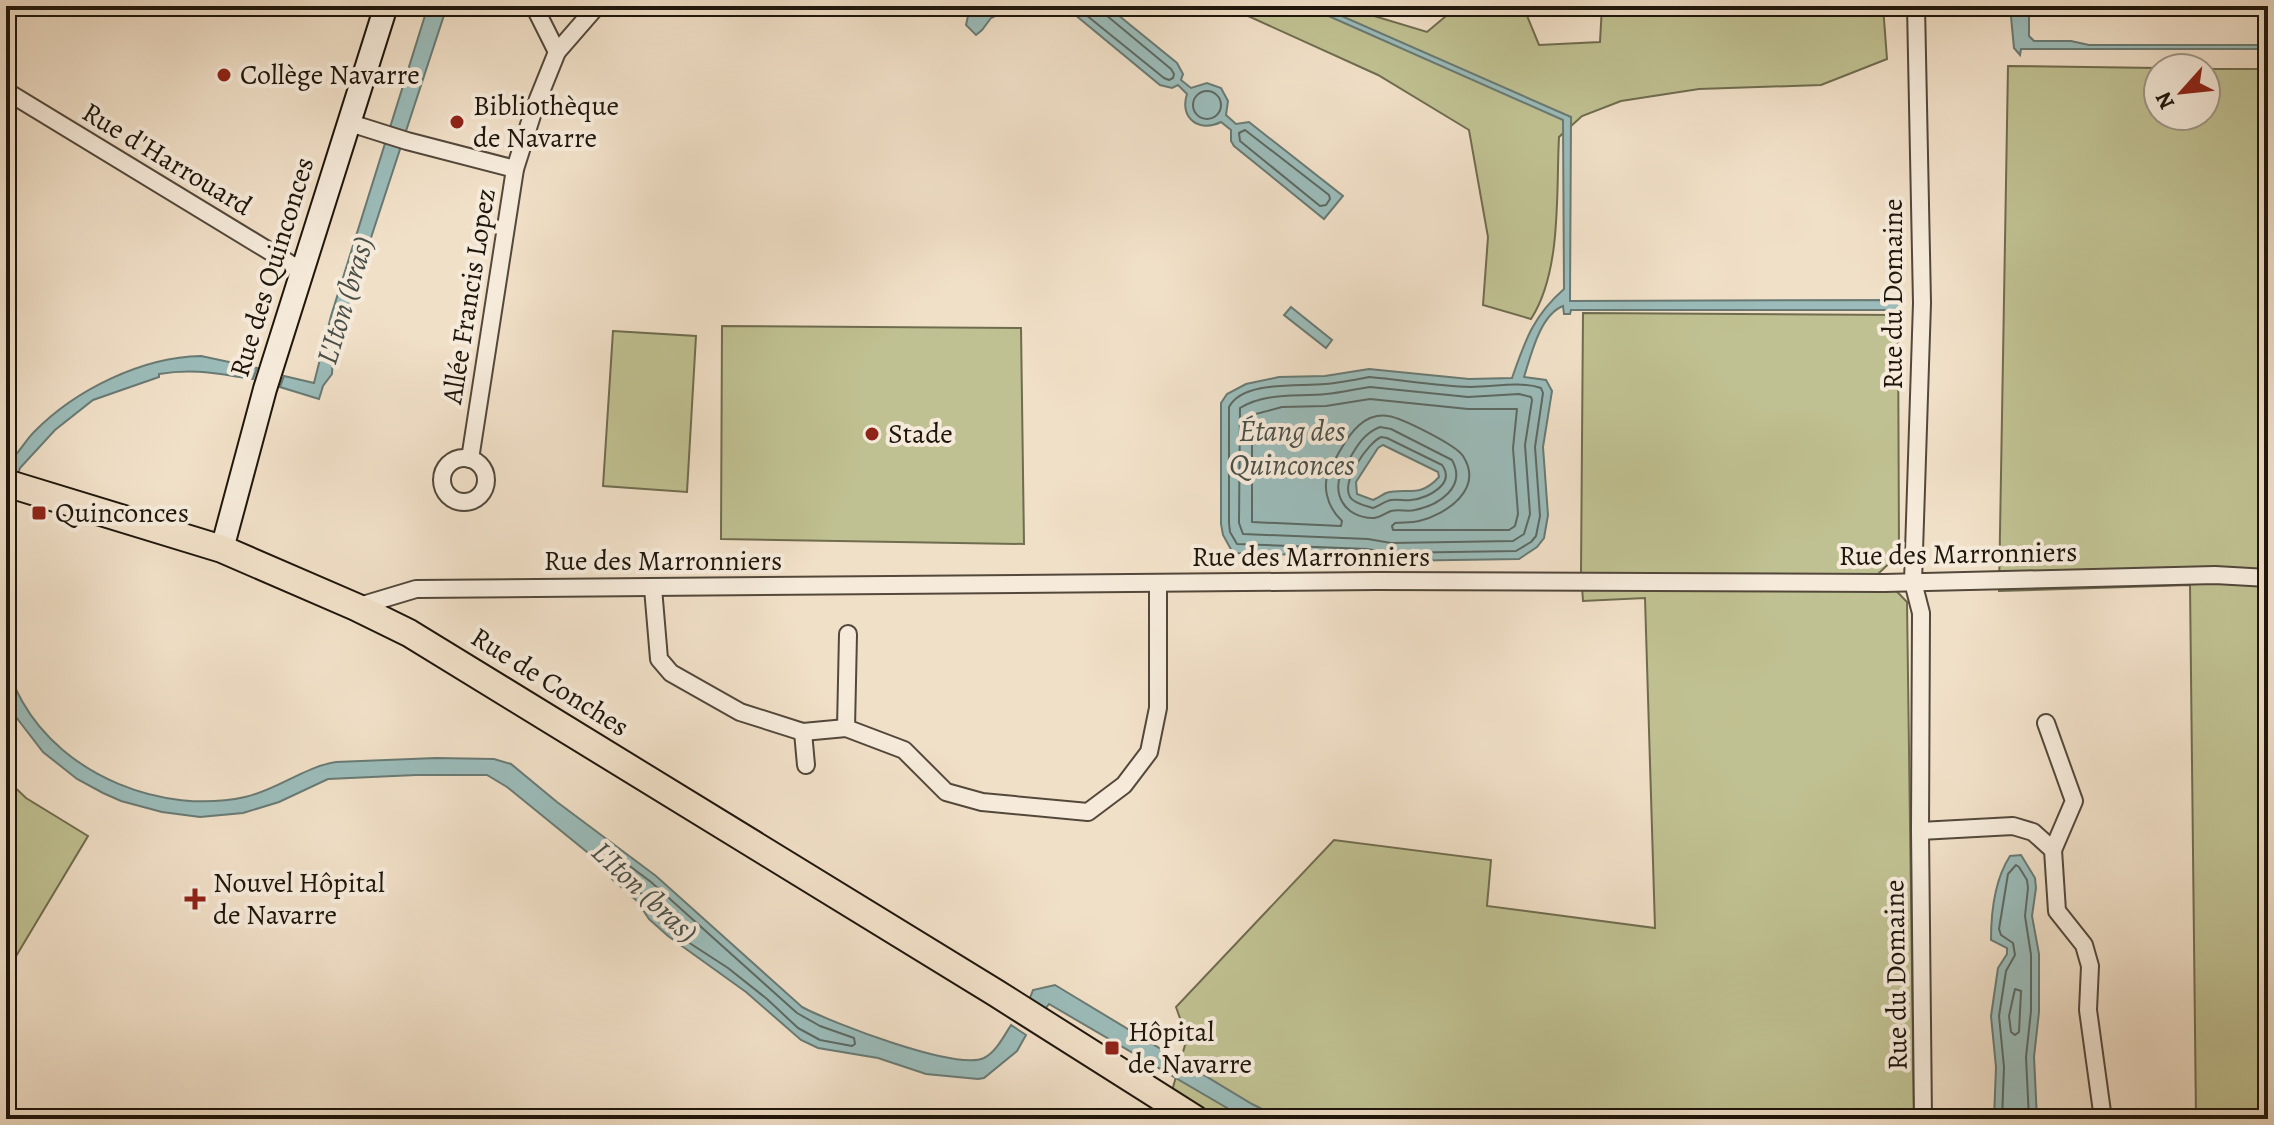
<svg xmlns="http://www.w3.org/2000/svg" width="2274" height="1125" viewBox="0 0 2274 1125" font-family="Alegreya,serif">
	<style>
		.green { fill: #c0c192; stroke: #6f6c4f; stroke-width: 2 }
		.water { fill: #9bbcba; stroke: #697a74; stroke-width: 2; fill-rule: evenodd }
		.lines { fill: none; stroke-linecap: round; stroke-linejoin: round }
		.shore { stroke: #5c6963; stroke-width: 2 }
		.street-casing { stroke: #53483b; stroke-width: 20 }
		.secondary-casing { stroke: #1e160c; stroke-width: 26 }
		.primary-casing { stroke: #1e160c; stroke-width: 30 }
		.street { stroke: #f6ebdb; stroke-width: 16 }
		.secondary { stroke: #f6ebdb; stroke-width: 22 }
		.primary { stroke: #f1e0c8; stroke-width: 26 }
		.poi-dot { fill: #8f2418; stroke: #f6ebdb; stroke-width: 3 }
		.labels { text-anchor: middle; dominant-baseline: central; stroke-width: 8; stroke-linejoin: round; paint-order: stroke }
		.poi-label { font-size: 28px; fill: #1e160c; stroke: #f6ebdb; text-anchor: start }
		.street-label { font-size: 28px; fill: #1e160c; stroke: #f6ebdb }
		.water-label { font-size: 30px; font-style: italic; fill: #4a5049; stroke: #f6ebdb }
	</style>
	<rect width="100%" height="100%" fill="#f1e0c8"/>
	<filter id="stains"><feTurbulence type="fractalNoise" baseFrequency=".0025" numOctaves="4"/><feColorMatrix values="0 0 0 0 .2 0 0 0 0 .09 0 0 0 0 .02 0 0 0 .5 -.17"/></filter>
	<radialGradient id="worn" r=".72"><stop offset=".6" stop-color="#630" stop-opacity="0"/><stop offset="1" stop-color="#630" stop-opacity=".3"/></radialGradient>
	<g class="green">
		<path d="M1226,6H1341L1427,32L1458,6H1523L1539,45L1600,42L1602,6H1883L1887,59L1821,85L1699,89L1621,101L1582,116L1559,137C1556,193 1562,271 1531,319L1483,305L1488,237L1469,130L1378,75Z"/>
		<path d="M2008,66L2158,68V116H2206V69H2268V1119H2196L2190,585L1999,591Z"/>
		<path d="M1583,313L1898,315L1899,554L1879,573L1907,602L1914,1119H1164L1187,1038L1176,1007L1334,840L1491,860L1487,906L1655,928L1645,598L1583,601L1581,572Z"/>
		<path d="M722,326L1021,328L1024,544L721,539Z"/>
		<path d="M613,331L696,336L687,492L603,486Z"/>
		<path d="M6,779L26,798L88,836L6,973Z"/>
	</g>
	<g class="water">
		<path d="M428,6H447L343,323L333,355L332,374L323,386L319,399L280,387L284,376L314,383L331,316Z"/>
		<path d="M975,6H1107L1177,63L1183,74L1181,80L1191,88L1207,83L1221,88L1228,101L1226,115L1236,124L1249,122L1254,126L1343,196L1324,219L1234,146L1231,141V130L1221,122C1199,133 1179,118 1187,94L1178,85L1172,88L1160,85L1074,14L1058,11H1006L991,18L982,30L976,35L966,25L968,16Z"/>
		<path d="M1306,6H1319L1571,117L1570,301L1900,300L1901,310H1571L1570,314H1564L1563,306C1540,315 1531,355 1524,377L1546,380L1552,391L1543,447L1548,515L1544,538L1537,547L1519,559L1389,561L1367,557L1233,553L1223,535L1221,524V403L1227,394L1246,384L1279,377L1325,376L1369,369L1469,379L1512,378C1525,341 1533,316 1564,289L1563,120ZM1383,445L1438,472L1439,477C1419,499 1407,487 1386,493C1382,495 1378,498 1373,500L1357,494L1356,482L1378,448Z"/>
		<path d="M2010,6H2029V36L2034,41H2071L2089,45H2268V49H2021L2020,55L2014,48Z"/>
		<path d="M1291,307L1332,340L1326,348L1284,315Z"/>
		<path d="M201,356L257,368L253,379C218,374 195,368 159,374V377L93,400L55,430L20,468L18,474L6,471V464C17,457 24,442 34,432C75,390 142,357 201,356Z"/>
		<path d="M6,668C11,679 16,690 22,701C64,776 163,815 245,797C277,790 304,767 336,762L436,758L494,759L511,764L557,802L656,876L802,1007C830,1022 956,1071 984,1058C996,1052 1004,1036 1011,1025L1026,1035L1017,1051L984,1078L978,1079L926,1074L878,1058L818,1048L801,1040L746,992L668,936L649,919L637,901L611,878L598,861L507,787L487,775H416L328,779L279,802L243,813L200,817L162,812L121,801L103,793L77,779L43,752L6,704Z"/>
		<path d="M2021,855L2035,878L2036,888L2032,916L2039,954V1012L2034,1057L2037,1119H1994L1996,1067L1991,1016L1998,968L2007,954V948L1991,940C1991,913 1995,879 2010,856Z"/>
		<path d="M1055,985L1252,1104L1264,1110L1299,1119H1246L1049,1004L1043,1012L1028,1003L1033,990Z"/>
	</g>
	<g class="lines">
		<g class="shore">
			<path d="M1075,6L1164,78L1169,80L1173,78L1174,74L1171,69L1106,15L1103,6"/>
			<circle cx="1207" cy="105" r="14"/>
			<path d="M1245,130L1329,195L1330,199L1326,205L1320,206L1240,141L1239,133Z"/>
			<path d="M1369,377C1403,380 1437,386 1471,387C1493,387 1521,381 1541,388L1543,393L1535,447L1540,516L1536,536L1531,542L1516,551L1390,553L1367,549L1237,544L1230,532L1229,523V407C1243,380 1299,387 1325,384C1339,383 1354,380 1369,377Z"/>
			<path d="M1370,387L1468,397L1519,394L1531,397L1532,400L1525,445L1530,514L1524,534L1513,541L1391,543L1368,539L1243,534L1239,523L1240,408C1266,392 1296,397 1326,394C1341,393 1355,389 1370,387Z"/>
			<path d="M1370,399L1468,409H1517L1513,448L1518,514L1515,526L1509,530H1393L1392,526L1395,523C1403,522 1411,523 1419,521C1447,514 1484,489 1463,456C1456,445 1402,418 1388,416C1382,415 1376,416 1370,418C1352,426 1341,449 1332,465C1320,484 1327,507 1342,521L1341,526L1252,522V415L1282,407L1326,406Z"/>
			<path d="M1380,427L1391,429L1452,460C1467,487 1439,505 1415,510C1408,512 1399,509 1391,511C1385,513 1381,517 1374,518C1345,519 1329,492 1344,468C1354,452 1361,434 1380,427Z"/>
			<path d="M1381,437L1387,438L1442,465C1456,484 1428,498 1411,500C1405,501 1398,499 1391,500C1385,501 1379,506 1373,508C1367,506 1354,504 1350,497C1341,481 1368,443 1381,437Z"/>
			<path d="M607,852H611L651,882L797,1013L820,1026L854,1038L855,1044L852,1046L820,1040L798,1028L767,999L728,968L688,942L656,915L643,895L616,872L605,856Z"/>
			<path d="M2015,989L2021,991L2019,1032L2015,1035L2011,1032L2009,1016Z"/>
			<path d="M2002,1119L2004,1067L1999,1016L2006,971L2015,955L2013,943L2001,935L1999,929L2008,874L2016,865L2019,867L2027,880L2028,888L2025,916L2031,955V1011L2026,1057L2029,1119"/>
		</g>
		<g class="street-casing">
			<g id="street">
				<path d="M534,6L557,52"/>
				<path d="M1916,6L1922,303L1913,582L1921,613L1920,831L2013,826L2033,832L2053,850L2057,911L2084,945L2090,966L2088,1010L2103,1119"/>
				<path d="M6,91L302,271"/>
				<path d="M350,123L407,141L515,169"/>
				<circle cx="464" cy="480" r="22"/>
				<path d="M470,459L515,169L534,109L557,52L597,6"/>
				<path d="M653,588L659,659L671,673L740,712L803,732L846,728L904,750L946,792L982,802L1088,812L1124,785L1149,752L1158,708V584"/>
				<path d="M356,607L416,589L1377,581L1884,583L2215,575L2268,578"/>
				<path d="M2046,723L2074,801L2053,850"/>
				<path d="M846,728L848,634"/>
				<path d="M803,732L806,765"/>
				<path d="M1920,831L1923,1119"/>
			</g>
		</g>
		<g class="secondary-casing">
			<path id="secondary" d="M222,549L265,389L386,6"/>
		</g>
		<g class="primary-casing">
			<path id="primary" d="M6,483L222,549L356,607L409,633L996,993L1195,1119"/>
		</g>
		<use href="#street" class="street"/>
		<use href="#secondary" class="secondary"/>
		<use href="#primary" class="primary"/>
	</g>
	<g class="poi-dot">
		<circle cx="224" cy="75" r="8"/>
		<circle cx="457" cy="122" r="8"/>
		<circle cx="872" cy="434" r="8"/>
		<rect x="31" y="505" width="16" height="16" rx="4"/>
		<path d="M191 887h8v8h8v8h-8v8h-8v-8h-8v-8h8z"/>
		<rect x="1104" y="1040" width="16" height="16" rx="4"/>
	</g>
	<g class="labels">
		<g class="poi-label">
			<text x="240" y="75">Collège Navarre</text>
			<text x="473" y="106">Bibliothèque<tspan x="473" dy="32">de Navarre</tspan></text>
			<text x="888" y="434">Stade</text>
			<text x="55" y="513">Quinconces</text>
			<text x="213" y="883">Nouvel Hôpital<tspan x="213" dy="32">de Navarre</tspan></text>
			<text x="1128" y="1032">Hôpital<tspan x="1128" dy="32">de Navarre</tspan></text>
		</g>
		<g class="street-label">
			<text transform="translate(167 159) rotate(31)">Rue d'Harrouard</text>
			<text transform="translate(272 267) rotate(-73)">Rue des Quinconces</text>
			<text transform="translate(1893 294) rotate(-90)">Rue du Domaine</text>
			<text transform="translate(469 296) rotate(-81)">Allée Francis Lopez</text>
			<text transform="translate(1958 554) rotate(-1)">Rue des Marronniers</text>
			<text x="1311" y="557">Rue des Marronniers</text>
			<text x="663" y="561">Rue des Marronniers</text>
			<text transform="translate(550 682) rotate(32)">Rue de Conches</text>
			<text transform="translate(1896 975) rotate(-91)">Rue du Domaine</text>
		</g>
		<g class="water-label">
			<text transform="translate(345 300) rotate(-73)">L'Iton (bras)</text>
			<text x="1292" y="431">Étang des<tspan x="1292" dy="34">Quinconces</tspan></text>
			<text transform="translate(645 892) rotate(43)">L'Iton (bras)</text>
		</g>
	</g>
	<rect width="2274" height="1125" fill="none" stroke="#f1e0c8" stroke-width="32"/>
	<rect x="8" y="8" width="2258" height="1109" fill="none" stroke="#1e160c" stroke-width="4"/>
	<rect x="16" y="16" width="2242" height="1093" fill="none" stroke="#1e160c" stroke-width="2"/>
	<g transform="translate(2182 92) rotate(243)"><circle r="38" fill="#f6ebdb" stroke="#a09688" stroke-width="2"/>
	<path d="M0-6L14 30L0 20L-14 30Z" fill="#8f2418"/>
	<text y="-12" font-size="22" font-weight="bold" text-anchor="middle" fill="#1e160c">N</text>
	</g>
	<rect width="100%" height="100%" filter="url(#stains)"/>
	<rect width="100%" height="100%" fill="url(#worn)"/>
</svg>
